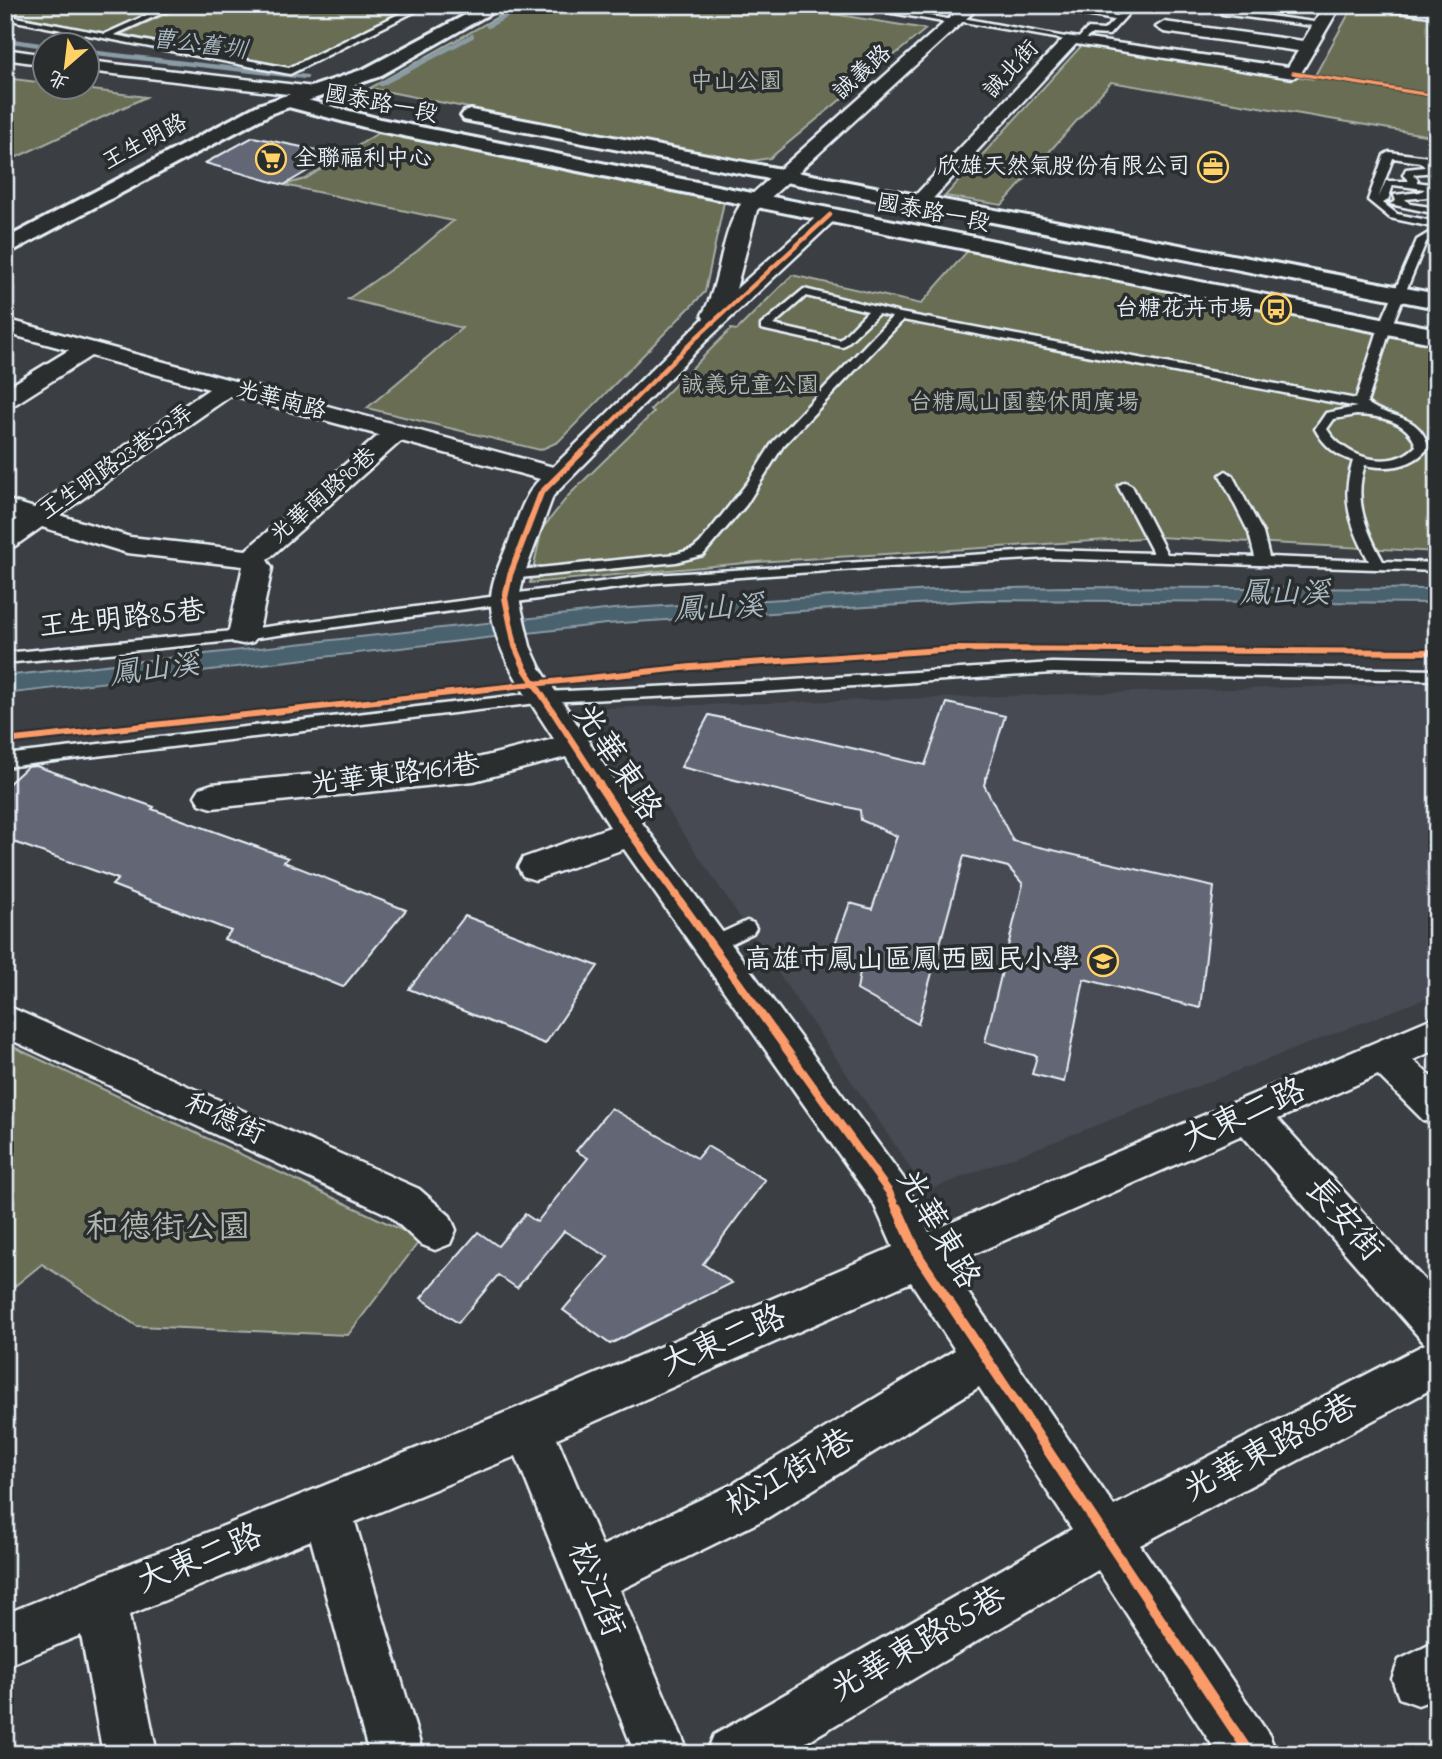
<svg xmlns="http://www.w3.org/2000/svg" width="1442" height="1759" viewBox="0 0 1442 1759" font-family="'Indie Flower','LXGW WenKai TC',sans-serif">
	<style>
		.built { fill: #474a52 }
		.green { fill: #676d53; stroke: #a8afa6; stroke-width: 2 }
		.water { fill: #4a626e; stroke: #899ba5; stroke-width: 2 }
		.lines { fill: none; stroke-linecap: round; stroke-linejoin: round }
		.stream { stroke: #899ba5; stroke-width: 4.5 }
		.building { fill: #626675; stroke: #e8f1f8; stroke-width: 2 }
		.service-casing { stroke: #e8f1f8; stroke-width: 5 }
		.minor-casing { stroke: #e8f1f8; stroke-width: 5 }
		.tertiary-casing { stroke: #e8f1f8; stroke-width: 6 }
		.secondary-casing { stroke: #e8f1f8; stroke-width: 6 }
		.service { fill: #2a2d2e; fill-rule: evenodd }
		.minor { fill: #2a2d2e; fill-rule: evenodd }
		.tertiary { fill: #2a2d2e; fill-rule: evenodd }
		.secondary { fill: #2a2d2e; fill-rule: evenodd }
		.cycleway-far4-casing { stroke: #2a2d2e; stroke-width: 5 }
		.cycleway-far3-casing { stroke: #2a2d2e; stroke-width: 7 }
		.cycleway-far2-casing { stroke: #2a2d2e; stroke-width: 10 }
		.cycleway-far1-casing { stroke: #2a2d2e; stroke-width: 12 }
		.cycleway-casing { stroke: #2a2d2e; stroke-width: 14 }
		.cycleway-far4 { stroke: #fa9b69; stroke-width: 3.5 }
		.cycleway-far3 { stroke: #fa9b69; stroke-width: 4.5 }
		.cycleway-far2 { stroke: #fa9b69; stroke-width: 6 }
		.cycleway-far1 { stroke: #fa9b69; stroke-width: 8 }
		.cycleway { stroke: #fa9b69; stroke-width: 10 }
		.labels { text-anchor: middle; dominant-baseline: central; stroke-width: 7; stroke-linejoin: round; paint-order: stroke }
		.far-street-label { font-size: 23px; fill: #e8f1f8; stroke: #2a2d2e }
		.far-park-label { font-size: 23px; fill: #aeb6ae; stroke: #2a2d2e }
		.far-poi-label { font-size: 23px; fill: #e8f1f8; stroke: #2a2d2e; text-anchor: end }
		.far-water-label { font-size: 24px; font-style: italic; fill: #a9b8c1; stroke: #2a2d2e }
		.street-label { font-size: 28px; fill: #e8f1f8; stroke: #2a2d2e }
		.poi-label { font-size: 28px; fill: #e8f1f8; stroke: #2a2d2e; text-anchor: end }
		.water-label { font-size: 30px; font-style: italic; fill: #a9b8c1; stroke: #2a2d2e }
		.near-street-label { font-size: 33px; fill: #e8f1f8; stroke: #2a2d2e }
		.near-park-label { font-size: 33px; fill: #aeb6ae; stroke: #2a2d2e }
	</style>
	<rect width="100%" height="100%" fill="#3b3e43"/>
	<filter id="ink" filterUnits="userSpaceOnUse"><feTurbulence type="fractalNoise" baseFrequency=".0143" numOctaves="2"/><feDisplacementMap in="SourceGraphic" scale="14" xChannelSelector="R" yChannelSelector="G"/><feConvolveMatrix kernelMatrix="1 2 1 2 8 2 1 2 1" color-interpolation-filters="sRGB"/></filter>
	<g filter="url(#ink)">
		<path class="built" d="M1434,683L1437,685V994L926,1191L598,708Z"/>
		<g class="green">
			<path d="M5,5H166L104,33L5,13Z"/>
			<path d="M186,5H416L295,66L278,67L121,34Z"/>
			<path d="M519,5H777L926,29L770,158L745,162L715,158L370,88Z"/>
			<path d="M1370,6L1437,15V137L1111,82L1002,205L945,196L1083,44L1313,79L1352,8Z"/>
			<path d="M5,78L45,83L46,88H77L146,97L15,158L5,156Z"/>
			<path d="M378,133L724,202L705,292L558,442L540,450L367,408L462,328L348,299L416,252L453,221L284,185L305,179Z"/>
			<path d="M970,248L1437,345V552L1158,537L756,562L530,583L542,529L569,495L654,412L650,410L731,329L737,330L792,275L921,304Z"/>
			<path d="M5,1043L421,1239L348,1335L137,1326L42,1264L5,1294Z"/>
		</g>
		<path class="water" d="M1071,587L1437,589V603L981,600L801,611L606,624L5,694V676L614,609L950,589Z"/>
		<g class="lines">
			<g class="stream">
				<path d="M488,26L525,5"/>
				<path d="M5,40L46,46"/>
				<path d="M88,52L306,77"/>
				<path d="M381,84L472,36"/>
			</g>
		</g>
		<g class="building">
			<path d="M253,137L336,154L284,185L205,163Z"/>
			<path d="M947,703L1005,716L984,785L1013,841L1214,887L1200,1008L1084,979L1064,1082L1032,1074L1037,1056L985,1042L1023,884L1008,867L964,856L918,1024L857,990L860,972L843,964L835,944L850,903L872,909L897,836L861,820L860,810L681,767L709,715L925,765Z"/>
			<path d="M36,766L154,807L152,809L288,858L284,862L406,910L343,987L224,939L231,931L112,885L118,879L5,839V787L27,767Z"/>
			<path d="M465,916L598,966L545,1044L409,989Z"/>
			<path d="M611,1108L697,1158L707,1146L765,1180L703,1264L732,1283L610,1344L563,1310L608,1257L564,1231L517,1288L498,1275L458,1323L421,1298L478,1232L498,1246L525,1214L537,1222L588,1158L576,1151Z"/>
		</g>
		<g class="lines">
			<g class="service-casing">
				<g id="service">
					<path d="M169,5H180L114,35L289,68L417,5H428L290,74L5,19V15L105,34Z"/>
					<path d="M848,5H867L953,20L957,17L1076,39L1072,41L958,21L954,24Z"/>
					<path d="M1029,5H1049L1117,16L1124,12L1128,14L1109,35L1092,34L1081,42L1077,40L1087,29L1104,30L1114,20Z"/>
					<path d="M1225,10L1321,23L1325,25L1321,27L1222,14Z"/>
					<path d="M1389,152L1437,158V164L1432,163L1436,172L1413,174L1418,180L1416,182L1437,185V191L1427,189L1430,192L1428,197L1405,199L1410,204L1437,208V214L1390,204L1396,201L1394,195L1420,192L1425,189L1393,185L1388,200L1383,203L1397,214L1437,222V235L1426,242L1391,327L1367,403C1391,421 1417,411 1429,447C1413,467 1389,470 1365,465C1353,500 1366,530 1383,561L1437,563V571L1048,558L871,568L654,583L243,640L5,663V653L243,630L654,575L1048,550L1153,553L1118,486L1125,482L1132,486L1167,554L1255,557L1249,533L1220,475L1226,471L1232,475L1263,533L1269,557L1369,561C1351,527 1340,499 1353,461C1335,455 1324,445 1315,429L1326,413L1357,407L903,320L783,446L746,505L703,555L676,562L510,579L503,575L510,571L676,554L693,549L700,543L748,482L773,442L892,317L878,314L843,347L761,329V325L804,289L900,313L1356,399L1379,327L1417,240L1437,228L1390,218L1368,200L1384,155ZM1393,158L1420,162L1425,167L1406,169L1403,175L1409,181H1386L1378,199ZM806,296L868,311L840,340L773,325ZM1356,415C1380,416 1408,420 1416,446C1391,472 1344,458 1327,429L1334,419Z"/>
					<path d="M1052,663L1437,670V680L1052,673L762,692L545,702L5,767V755L545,692L762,682Z"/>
					<path d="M747,921L753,923L756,928L753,933L718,950H706L703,945L706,940Z"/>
				</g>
			</g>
			<g class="minor-casing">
				<g id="minor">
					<path d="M964,5H981L757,210L736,289L823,211L830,209L840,215L705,342L553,496L524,575L519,598L530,646L540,668L643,824L904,1179L929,1232L1437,1016V1049L1413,1060L1437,1082V1125L1423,1120L1378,1075L1278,1119L1437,1294V1386L1140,1545L1269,1735L1277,1754H1218L1098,1570L786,1754H706L714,1735L1072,1529L979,1387L767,1518L620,1590L689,1754H635L516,1456L355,1522L423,1754H369L311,1540L129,1615L157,1754H103L81,1635L5,1666V1614L519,1407L893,1247L874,1204L624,849L535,880L523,876L518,867L523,858L610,827L566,757L474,781L212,808L200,804L195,796L200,788L212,784L474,759L554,739C529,699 489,647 491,597C492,577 504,555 511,536C519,516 524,495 540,479L401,441L267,560L272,568L258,635L253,642L243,644L233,642L228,635L243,566L127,553L42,527L15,546L5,548V527L17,519L5,516V499L34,508L209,389L91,356L14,405L5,407V389L69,350L5,333V319L553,467L704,318L702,315C722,281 719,237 741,204ZM232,395L379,435L246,550L130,537L59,515ZM1242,1135L1425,1344L1114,1506L949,1265ZM911,1282L955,1350L733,1484L602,1546L557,1438Z"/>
					<path d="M1325,5H1341L1301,73L1293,78L1076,44L926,206H912L909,202L1066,36L1288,67L1298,51L1164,32L1156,27L1164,22L1303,41Z"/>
					<path d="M1378,5L1437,7V17L1386,10Z"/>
					<path d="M5,49L46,55V65L5,59Z"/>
					<path d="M88,61L314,87L323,92L314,97L88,71Z"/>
					<path d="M5,1005L419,1189L450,1216L456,1230L450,1244L435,1250L420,1244L389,1215L5,1037Z"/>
					<path d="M1437,1641V1698L1418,1705L1399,1698L1392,1679L1399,1660Z"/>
				</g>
			</g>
			<g class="tertiary-casing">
				<g id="tertiary">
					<path d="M288,95L380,119L1437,329V344L379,131L281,105L278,101L281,97Z"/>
					<path d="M471,110L1437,294V308L464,120L461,116L464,112Z"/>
				</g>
			</g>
			<g class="secondary-casing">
				<path id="secondary" d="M484,5H505L378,77L272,113L5,255V239L258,105L364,69Z"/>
			</g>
			<use href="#service" class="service"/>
			<use href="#minor" class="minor"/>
			<use href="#tertiary" class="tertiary"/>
			<use href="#secondary" class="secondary"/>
			<g class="cycleway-far4-casing">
				<path id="cycleway-far4" d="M1293,73L1437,96"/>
			</g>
			<g class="cycleway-far3-casing">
				<path id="cycleway-far3" d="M580,454L697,337L830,215"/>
			</g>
			<g class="cycleway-far2-casing">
				<g id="cycleway-far2">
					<path d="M581,453L541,493L510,575L505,598L515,646L525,669L600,784"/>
					<path d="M5,741L691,667L955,649L1437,652"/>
				</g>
			</g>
			<g class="cycleway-far1-casing">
				<path id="cycleway-far1" d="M598,783L631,833L889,1192L897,1210"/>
			</g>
			<g class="cycleway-casing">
				<path id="cycleway" d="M897,1208L919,1257L1250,1754"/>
			</g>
			<use href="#cycleway-far4" class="cycleway-far4"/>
			<use href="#cycleway-far3" class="cycleway-far3"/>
			<use href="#cycleway-far2" class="cycleway-far2"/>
			<use href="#cycleway-far1" class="cycleway-far1"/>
			<use href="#cycleway" class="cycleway"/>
		</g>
	</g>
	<defs>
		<g id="supermarket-ring" transform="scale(1.575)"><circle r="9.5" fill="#2a2d2e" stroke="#ffd166" stroke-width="1.5"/><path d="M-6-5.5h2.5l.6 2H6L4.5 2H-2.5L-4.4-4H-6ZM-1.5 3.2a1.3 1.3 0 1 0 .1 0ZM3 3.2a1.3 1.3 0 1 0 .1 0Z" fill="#ffd166"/></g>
		<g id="office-ring" transform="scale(1.575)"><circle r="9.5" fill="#2a2d2e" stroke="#ffd166" stroke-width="1.5"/><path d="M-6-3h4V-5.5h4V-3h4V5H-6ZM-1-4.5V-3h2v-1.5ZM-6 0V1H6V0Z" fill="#ffd166"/></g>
		<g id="bus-ring" transform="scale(1.575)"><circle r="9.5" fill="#2a2d2e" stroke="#ffd166" stroke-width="1.5"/><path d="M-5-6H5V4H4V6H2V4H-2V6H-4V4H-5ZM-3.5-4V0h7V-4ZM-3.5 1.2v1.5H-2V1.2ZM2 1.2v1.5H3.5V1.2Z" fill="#ffd166"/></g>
		<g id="school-ring" transform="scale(1.575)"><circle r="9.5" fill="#2a2d2e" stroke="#ffd166" stroke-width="1.5"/><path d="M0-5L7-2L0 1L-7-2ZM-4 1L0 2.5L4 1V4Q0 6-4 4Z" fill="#ffd166"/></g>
	</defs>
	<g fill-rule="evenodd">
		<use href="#supermarket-ring" x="271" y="159"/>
		<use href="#office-ring" x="1213" y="167"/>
		<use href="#bus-ring" x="1276" y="309"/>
		<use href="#school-ring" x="1103" y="961"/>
	</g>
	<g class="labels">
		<g class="far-street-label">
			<text transform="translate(1012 70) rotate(-47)">誠北街</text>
			<text transform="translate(863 73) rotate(-42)">誠義路</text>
			<text transform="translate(381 105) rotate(11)">國泰路一段</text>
			<text transform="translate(145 143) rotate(-28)">王生明路</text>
			<text transform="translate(933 214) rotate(11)">國泰路一段</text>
			<text transform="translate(281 401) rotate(15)">光華南路</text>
			<text transform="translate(117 463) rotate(-35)">王生明路23巷22弄</text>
			<text transform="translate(324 496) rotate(-41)">光華南路90巷</text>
		</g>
		<g class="far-park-label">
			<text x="736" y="82">中山公園</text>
			<text x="750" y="386">誠義兒童公園</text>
			<text x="1024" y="403">台糖鳳山園藝休閒廣場</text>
		</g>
		<g class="far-poi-label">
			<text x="294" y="159" text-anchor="start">全聯福利中心</text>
			<text x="1190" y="167">欣雄天然氣股份有限公司</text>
			<text x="1253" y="309">台糖花卉市場</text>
		</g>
		<g class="far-water-label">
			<text transform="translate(199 46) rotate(7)">曹公舊圳</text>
		</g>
		<g class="street-label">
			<text transform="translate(122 620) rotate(-6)">王生明路85巷</text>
			<text transform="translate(395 776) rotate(-7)">光華東路161巷</text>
			<text transform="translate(224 1120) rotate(25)">和德街</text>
		</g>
		<g class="poi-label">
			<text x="1080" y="961">高雄市鳳山區鳳西國民小學</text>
		</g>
		<g class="water-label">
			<text x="1285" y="595">鳳山溪</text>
			<text transform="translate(719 610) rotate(-3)">鳳山溪</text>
			<text transform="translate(155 671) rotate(-7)">鳳山溪</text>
		</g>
		<g class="near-street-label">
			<text transform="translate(616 763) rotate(57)">光華東路</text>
			<text transform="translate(1244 1116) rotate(-24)">大東二路</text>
			<text transform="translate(1343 1220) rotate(49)">長安街</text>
			<text transform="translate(937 1230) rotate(60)">光華東路</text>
			<text transform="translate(724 1342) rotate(-23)">大東二路</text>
			<text transform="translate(1271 1449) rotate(-28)">光華東路86巷</text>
			<text transform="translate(791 1474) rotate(-30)">松江街1巷</text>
			<text transform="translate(200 1560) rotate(-22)">大東二路</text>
			<text transform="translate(595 1590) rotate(68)">松江街</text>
			<text transform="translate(919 1645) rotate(-30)">光華東路85巷</text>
		</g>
		<g class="near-park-label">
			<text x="168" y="1229">和德街公園</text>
		</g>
	</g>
	<rect width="1442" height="1759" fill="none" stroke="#2a2d2e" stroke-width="28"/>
	<rect x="14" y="14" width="1414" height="1731" fill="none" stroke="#e8f1f8" stroke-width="2.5" filter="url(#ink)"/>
	<g transform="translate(66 66) rotate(208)"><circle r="33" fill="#2a2d2e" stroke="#767b7f" stroke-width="2"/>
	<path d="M0-5L12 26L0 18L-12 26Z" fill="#ffd166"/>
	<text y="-10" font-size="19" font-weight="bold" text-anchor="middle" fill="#e8f1f8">北</text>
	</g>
</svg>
